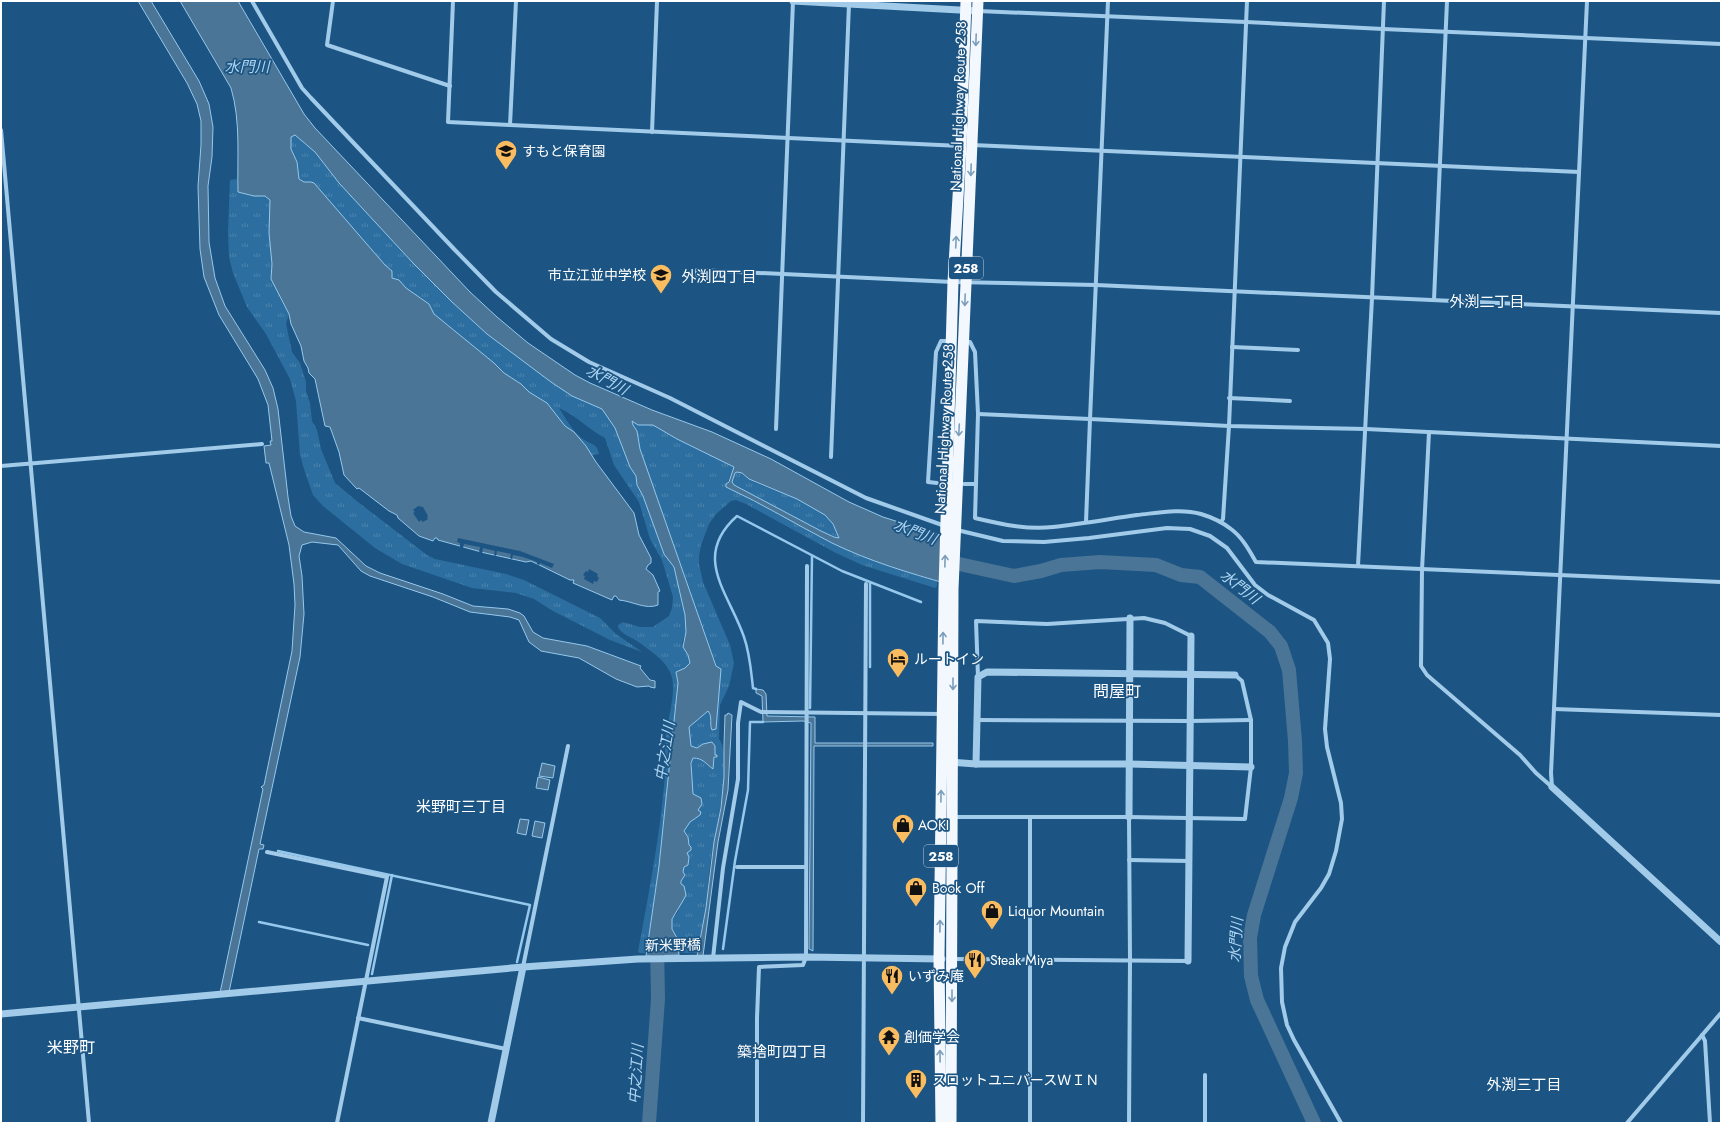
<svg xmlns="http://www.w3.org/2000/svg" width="1722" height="1124" viewBox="0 0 1722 1124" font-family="Jost,'Noto Sans JP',sans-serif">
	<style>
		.grass { fill: url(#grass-tufts) }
		.water { fill: #4b7596; stroke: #95c8ec; fill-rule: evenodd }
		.pier { fill: #1c5583 }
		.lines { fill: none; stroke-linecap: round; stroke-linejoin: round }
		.stream { stroke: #95c8ec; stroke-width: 2.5 }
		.river { stroke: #4b7596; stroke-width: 14 }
		.minor { stroke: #a2cbea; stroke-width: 4 }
		.tertiary { stroke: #a2cbea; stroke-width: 7 }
		.trunk { stroke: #f2f8fe; stroke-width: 11 }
		.oneway { stroke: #7c9eba }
		.labels { text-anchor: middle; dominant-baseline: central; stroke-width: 3.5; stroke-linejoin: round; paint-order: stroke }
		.shield { fill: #1c5583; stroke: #bbccda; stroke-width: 1 }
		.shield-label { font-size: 13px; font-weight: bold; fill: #fff }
		.street-label { font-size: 14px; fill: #fff; stroke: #1c5583 }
		.poi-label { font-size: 14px; fill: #fff; stroke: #1c5583; text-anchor: start }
		.water-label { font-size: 15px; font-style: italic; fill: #add5f2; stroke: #1c5583 }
		.neighbourhood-label { font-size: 15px; fill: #fff; stroke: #1c5583 }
		.quarter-label { font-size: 16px; fill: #fff; stroke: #1c5583 }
	</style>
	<defs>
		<pattern id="grass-tufts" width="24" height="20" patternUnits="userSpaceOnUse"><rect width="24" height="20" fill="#2c6ea0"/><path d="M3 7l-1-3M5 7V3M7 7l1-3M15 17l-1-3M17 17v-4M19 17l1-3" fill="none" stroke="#4c84ae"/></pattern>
	</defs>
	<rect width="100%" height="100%" fill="#1c5583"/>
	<g class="grass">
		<path d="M295,135L315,152L339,183L413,263L452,302L487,334L551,382L572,396L602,409L615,428L630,467L636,476L637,485L643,496L664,554L674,567L685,615L686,632L682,643L684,649L690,659L688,666L676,672L678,683L659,866L646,953H640L638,952C648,897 659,842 664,786C666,769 664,752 666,735C668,717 678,688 670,672C664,659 648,649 637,641C631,637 621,634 618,627V625L623,622L640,627H653L669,616L672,608L673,597L662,560L650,539L639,502L614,465L605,438C588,429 576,415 559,408C566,419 574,434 586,441C593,445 597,444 599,454L592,455L574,432L565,426L547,403L529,392L521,384L504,373L494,363L434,314L429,304L406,288L399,280L392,278V271L385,265L314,183L308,182H304L299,179L297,162L291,149V137Z"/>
		<path d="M237,179L238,192L254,196H266L270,200L269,233L272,264L271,275L279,296L289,314L286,323L289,338L292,352L300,363L306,382V391L310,403L312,421L317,430L321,449L335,483L358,502L427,555L435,559L506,574L524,580L600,618L616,634L642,652L610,640L553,611L534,599L516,593L472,588L402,564L375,548L323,506L313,495L304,469L300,455L296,401L290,379L266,334L247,307L233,273L229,257L228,232L230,180Z"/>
		<path d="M632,420L638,425H653L677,439L734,467L726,487C763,504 796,525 831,542C865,559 901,571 937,581V586L935,588L862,565L834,552L746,504L736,500L731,501L716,514L709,524L701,545L699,556V564L703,582L730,645L734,663L729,686L720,705L719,739C734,758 714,839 710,865C708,879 708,893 706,908C703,923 699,938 697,953H678L677,938L672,929V919C673,916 676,915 678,912C683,900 677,886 685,875L683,872L684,867L688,865C689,861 687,858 687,854C688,843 689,843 684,831L690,822L700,815L698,810L702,799L693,794L692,791V760L695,758L706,761L713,769L715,755L691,746L689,727L708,711C712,717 709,725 712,730L717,667L640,449L637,431L633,425Z"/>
		<path d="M737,472C744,473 745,477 750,480C775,492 802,498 824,514C832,520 835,530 839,538L821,531L732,484L735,473Z"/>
	</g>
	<g class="water">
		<path d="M138,1H151L199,81L209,104L213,127L212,157L208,186L209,242L215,278L225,306L265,370L273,388L278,409L288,497L291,516L295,526L304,532L336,538L366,566L380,573L443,594L473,606L508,609L520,613L524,616L533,632L543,638L587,646L641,666L640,668L650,680L655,681V688L650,687L649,686L637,687L616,679L579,658L541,651L529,642L519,620L510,617L470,612L433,597L370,576L361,571L338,545L312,542L302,545L299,556L302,576L304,614L300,657L260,844L264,845L263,849H259L229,992L220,993L263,789L261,787L264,785L292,651L295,605L294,584L289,545L269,463H266L264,446L271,445L270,441H272L268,405L258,379L219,315L204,277L200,249L198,186L201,145V121L197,104L187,83Z"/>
		<path d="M180,1H238L304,114L315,128L470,292L497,317L528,343L575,375L590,383L652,410L712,432L771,459L849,502L883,517L949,538L948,584C909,573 869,561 832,543C797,525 763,504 726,487V484L729,482L734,467L677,439L653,425H638L632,421L633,425L637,431L640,449L716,666L721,669L716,729L712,730C709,724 713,717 708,711L689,727L691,746L697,748L703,744L712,742L715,746V755H717V757H714L713,769C706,764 703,758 693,758L691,763L693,794L701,798L702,804L698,810L701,812L700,815L690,822L684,831L688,837L689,845L691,847V850L687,853L689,857L688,865L684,867L683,872L685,875L681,881V884L684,886L686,895L684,899L672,919V929L677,938L679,955L646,956L659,866L678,683L676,672L685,668L690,663L688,655L683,647L686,632L685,615L674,567L664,554L643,496L637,485L636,476L630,467L615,428L602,409L572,396L551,382L487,334L452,302L413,263L339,183L315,152L295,135L291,137V149L297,162L299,179L304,182H311L314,183L385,265L392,271V278L399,280L406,288L429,304L434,314L494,363L504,373L521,384L529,392L547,403L565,426L574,432L586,446L596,462L634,513L639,535L651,558V563L648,565L646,569L653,575L660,591L658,592V605C646,610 632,601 619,600L616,596H614L612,600L573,583L574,580H570L531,561L526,562L485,553L438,540L437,538H435L433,541L419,536L398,518L397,515L389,511L359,488L357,489L344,475L339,452L330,427L325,426L315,379L309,373L308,368L304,361L301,346L291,324L289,314L271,279L272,264L269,233L270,200L265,196H254L238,192C237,158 241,122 231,88ZM737,472L742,473L749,479L797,499L825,515L833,524L839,538L834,537L821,531L734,485L732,482L735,473Z"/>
		<path d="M756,689L763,690L766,694L767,716L815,717V743H933V746H814L813,951L809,949L811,723L803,721L763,722L762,696L756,693Z"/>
		<path d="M728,713L732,715L728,790L718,842L703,956H697L706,908L714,842L721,808L724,777V745L725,715H727Z"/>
		<path d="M542,763L555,766L553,778L539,776Z"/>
		<path d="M538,777L550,780L548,790L536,788Z"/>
		<path d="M520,819L529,820L526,835L517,833Z"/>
		<path d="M535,821L545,823L542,838L532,836Z"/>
	</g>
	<g class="pier">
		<path d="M418,506L423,507L428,516L427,517L428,519L423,522L421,520L419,522L413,513L415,512L413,510Z"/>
		<path d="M458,538L520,551L554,564L552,568L540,563L539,565L537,564V562L523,557L513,555L512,559L510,558L511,554L497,551L496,556L494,555L495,551L483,548L482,554L479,553L480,547L464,544L463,548H460V543L457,542Z"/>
		<path d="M589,569L598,574L597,576L599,578L597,582L594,581L593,584L584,579L585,576L583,575L586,571L588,572Z"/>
	</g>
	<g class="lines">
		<g class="stream">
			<path d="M870,667V583"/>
			<path d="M756,689L753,688C751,671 750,654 744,637C729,593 691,557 737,516L842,571L921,602"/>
			<path d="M810,708L812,556"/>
			<path d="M278,851L530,905L517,962"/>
			<path d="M259,922L368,945"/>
			<path d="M723,949L735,861L748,790L750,722H763"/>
			<path d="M372,974L392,875"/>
		</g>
		<g class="river">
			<path d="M941,560L1014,576L1041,571L1061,565L1100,562L1156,565L1181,575L1200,577L1270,632L1281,646L1289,670L1295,741L1296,773L1291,798L1254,915L1250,938L1251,976L1257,1000L1314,1123"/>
			<path d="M649,1123L658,999L657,944"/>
		</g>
		<g class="minor">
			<path d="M252,1L302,88L311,98L454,249L496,292L551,339L589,362L670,398L866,498L945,526"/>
			<path d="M333,1L327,45L450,86"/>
			<path d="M453,1L448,122L510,125L516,1"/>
			<path d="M1108,1L1090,419L1229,426L1366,429L1721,446"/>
			<path d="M978,11L1246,22L1383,29L1721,44"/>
			<path d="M510,125L961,146"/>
			<path d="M1,130L89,1123"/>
			<path d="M652,132L657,1"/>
			<path d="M972,145L1579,172"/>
			<path d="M697,275V270L953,282L1096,285L1721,313"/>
			<path d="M1434,300L1447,1"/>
			<path d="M965,342H970L975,352L978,414L975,518C1001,524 1026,530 1053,527C1081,524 1109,519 1137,515C1157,513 1181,508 1201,514C1211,517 1222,522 1231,529C1242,537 1249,550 1256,562L1721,582"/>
			<path d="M1232,347L1298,350"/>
			<path d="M1229,398L1290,401"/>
			<path d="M978,414L1090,419L1086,522"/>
			<path d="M776,429L793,1"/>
			<path d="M1429,432L1422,570L1421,666L1427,675L1520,755L1536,773L1552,787"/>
			<path d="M831,457L849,4"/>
			<path d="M1,466L262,444"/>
			<path d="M937,483L928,482L936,352L941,341H949"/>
			<path d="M964,484H976"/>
			<path d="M1221,522L1223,519L1229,426L1247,1"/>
			<path d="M957,530L1003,541L1044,542L1089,538L1167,528L1190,529L1210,536L1227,548L1255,585L1268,595L1314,620L1328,643L1330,659L1325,729L1327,747L1341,803L1342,819L1336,851L1329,874L1321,888L1295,922L1285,947L1281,968L1282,1002L1287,1025L1294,1040L1341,1123"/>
			<path d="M1358,566L1372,298L1384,1"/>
			<path d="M978,677L976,621L1047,624L1144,618L1165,623L1191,636"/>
			<path d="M1554,709L1721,715"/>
			<path d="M977,720L1190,721L1251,720"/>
			<path d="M1552,787L1551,773L1587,1"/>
			<path d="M953,817H1129L1245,819L1251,767V720L1242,681L1235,675"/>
			<path d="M267,852L387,877L337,1123"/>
			<path d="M1129,860L1189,861"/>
			<path d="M737,867H806"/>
			<path d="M713,958L723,868L738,779V723L741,702L761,712L942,714"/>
			<path d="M952,959L1188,961"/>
			<path d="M523,967L568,746"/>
			<path d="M358,1018L506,1049"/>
			<path d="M1702,1035L1705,1041L1710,1123"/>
			<path d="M1205,1075V1123"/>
			<path d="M757,1123V1018L759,967L803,965L806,957L807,566"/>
			<path d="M863,1123L866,584"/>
			<path d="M1030,1123V817"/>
			<path d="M1129,1123L1130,960L1129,817"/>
			<path d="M1627,1123L1721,1013"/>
		</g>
		<g class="tertiary">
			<path d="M793,1L978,11"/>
			<path d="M1235,675L987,672L978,677L976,764H1129L1251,767"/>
			<path d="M949,762L976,764"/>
			<path d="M1552,787L1721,942"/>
			<path d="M1129,817L1130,618"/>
			<path d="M1188,961L1191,636"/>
			<path d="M1,1014L523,967L638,959L806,957L942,959"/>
			<path d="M491,1123L523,967"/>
		</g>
		<g class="trunk">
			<path d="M941,1123L939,959L944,589L953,282L961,146L966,1"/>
			<path d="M951,1123L953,589L978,1"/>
		</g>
	</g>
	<defs><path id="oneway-shaft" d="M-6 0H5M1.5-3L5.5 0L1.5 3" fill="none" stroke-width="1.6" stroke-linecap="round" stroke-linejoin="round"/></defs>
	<g class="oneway">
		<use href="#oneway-shaft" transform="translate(976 40) rotate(92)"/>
		<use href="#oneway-shaft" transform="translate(971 170) rotate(92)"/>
		<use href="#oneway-shaft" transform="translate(956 242) rotate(-87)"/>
		<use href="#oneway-shaft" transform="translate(965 300) rotate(92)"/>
		<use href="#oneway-shaft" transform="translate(959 430) rotate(93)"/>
		<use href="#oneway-shaft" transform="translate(945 561) rotate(-89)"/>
		<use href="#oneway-shaft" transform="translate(943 638) rotate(-89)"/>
		<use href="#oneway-shaft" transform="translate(953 684) rotate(90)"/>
		<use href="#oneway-shaft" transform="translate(941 796) rotate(-89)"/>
		<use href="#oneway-shaft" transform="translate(940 926) rotate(-89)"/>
		<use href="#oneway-shaft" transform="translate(952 996) rotate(90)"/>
		<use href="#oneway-shaft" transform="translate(940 1056) rotate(-91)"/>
	</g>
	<defs>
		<g id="school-pin" transform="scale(1.15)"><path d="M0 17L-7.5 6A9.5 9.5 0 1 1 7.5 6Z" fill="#fabc60" stroke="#1c5583"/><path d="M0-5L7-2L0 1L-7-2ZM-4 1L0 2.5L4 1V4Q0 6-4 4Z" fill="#111"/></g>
		<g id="hotel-pin" transform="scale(1.15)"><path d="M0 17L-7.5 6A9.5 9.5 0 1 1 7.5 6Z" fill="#fabc60" stroke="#1c5583"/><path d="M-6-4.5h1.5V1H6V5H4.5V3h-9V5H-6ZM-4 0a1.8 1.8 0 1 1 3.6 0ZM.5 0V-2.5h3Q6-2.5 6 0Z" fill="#111"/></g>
		<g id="shop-pin" transform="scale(1.15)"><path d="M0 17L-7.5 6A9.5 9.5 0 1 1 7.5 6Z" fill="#fabc60" stroke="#1c5583"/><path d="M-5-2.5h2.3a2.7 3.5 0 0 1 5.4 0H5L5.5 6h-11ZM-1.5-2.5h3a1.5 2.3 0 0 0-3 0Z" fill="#111"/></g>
		<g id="restaurant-pin" transform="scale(1.15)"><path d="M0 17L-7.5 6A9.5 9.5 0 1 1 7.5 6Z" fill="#fabc60" stroke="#1c5583"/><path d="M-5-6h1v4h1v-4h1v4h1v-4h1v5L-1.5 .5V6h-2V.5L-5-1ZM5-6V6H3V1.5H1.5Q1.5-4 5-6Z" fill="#111"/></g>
		<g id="temple-pin" transform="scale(1.15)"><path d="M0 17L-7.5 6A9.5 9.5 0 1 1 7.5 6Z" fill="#fabc60" stroke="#1c5583"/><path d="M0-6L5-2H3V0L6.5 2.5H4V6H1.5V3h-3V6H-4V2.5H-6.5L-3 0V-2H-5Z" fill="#111"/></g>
		<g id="building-pin" transform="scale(1.15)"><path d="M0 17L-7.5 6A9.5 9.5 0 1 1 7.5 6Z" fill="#fabc60" stroke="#1c5583"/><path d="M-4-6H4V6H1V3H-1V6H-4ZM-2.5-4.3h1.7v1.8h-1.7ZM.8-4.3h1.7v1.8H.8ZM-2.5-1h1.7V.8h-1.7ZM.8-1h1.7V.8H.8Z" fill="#111"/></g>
	</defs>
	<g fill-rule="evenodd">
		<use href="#school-pin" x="506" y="151"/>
		<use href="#school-pin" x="661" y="275"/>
		<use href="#hotel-pin" x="898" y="659"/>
		<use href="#shop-pin" x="903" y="825"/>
		<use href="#shop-pin" x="916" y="888"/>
		<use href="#shop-pin" x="992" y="911"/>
		<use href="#restaurant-pin" x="975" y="960"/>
		<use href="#restaurant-pin" x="892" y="976"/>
		<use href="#temple-pin" x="889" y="1037"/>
		<use href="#building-pin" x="916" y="1080"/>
	</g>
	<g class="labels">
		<g class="shield">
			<rect x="949" y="257" width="34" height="22" rx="3"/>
			<rect x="924" y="845" width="34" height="22" rx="3"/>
		</g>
		<g class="shield-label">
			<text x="966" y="268">258</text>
			<text x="941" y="856">258</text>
		</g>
		<g class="street-label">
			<text transform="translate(958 106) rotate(-88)">National Highway Route 258</text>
			<text transform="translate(944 429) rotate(-87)">National Highway Route 258</text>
			<text transform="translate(673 945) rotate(-1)">新米野橋</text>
		</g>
		<g class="poi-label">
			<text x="522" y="151">すもと保育園</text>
			<text x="646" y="275" text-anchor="end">市立江並中学校</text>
			<text x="914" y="659">ルートイン</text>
			<text x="918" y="825">AOKI</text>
			<text x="932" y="888">Book Off</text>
			<text x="1008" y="911">Liquor Mountain</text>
			<text x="990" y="960">Steak Miya</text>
			<text x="908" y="976">いずみ庵</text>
			<text x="904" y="1037">創価学会</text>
			<text x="932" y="1080">スロットユニバースＷＩＮ</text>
		</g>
		<g class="water-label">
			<text x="247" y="67">水門川</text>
			<text transform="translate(607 380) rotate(29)">水門川</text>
			<text transform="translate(915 532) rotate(21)">水門川</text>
			<text transform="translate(1240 587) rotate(38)">水門川</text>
			<text transform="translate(665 751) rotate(-81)">中之江川</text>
			<text transform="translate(1236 940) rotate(-86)">水門川</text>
			<text transform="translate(636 1074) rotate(-86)">中之江川</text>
		</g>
		<g class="neighbourhood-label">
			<text x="719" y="277">外渕四丁目</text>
			<text x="1487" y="302">外渕二丁目</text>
			<text x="461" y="807">米野町三丁目</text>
			<text x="782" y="1052">築捨町四丁目</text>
			<text x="1524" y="1085">外渕三丁目</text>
		</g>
		<g class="quarter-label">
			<text x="1117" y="691">問屋町</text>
			<text x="71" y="1047">米野町</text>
		</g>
	</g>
	<rect width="1722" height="1124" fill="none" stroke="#ffffff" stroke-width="4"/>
</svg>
